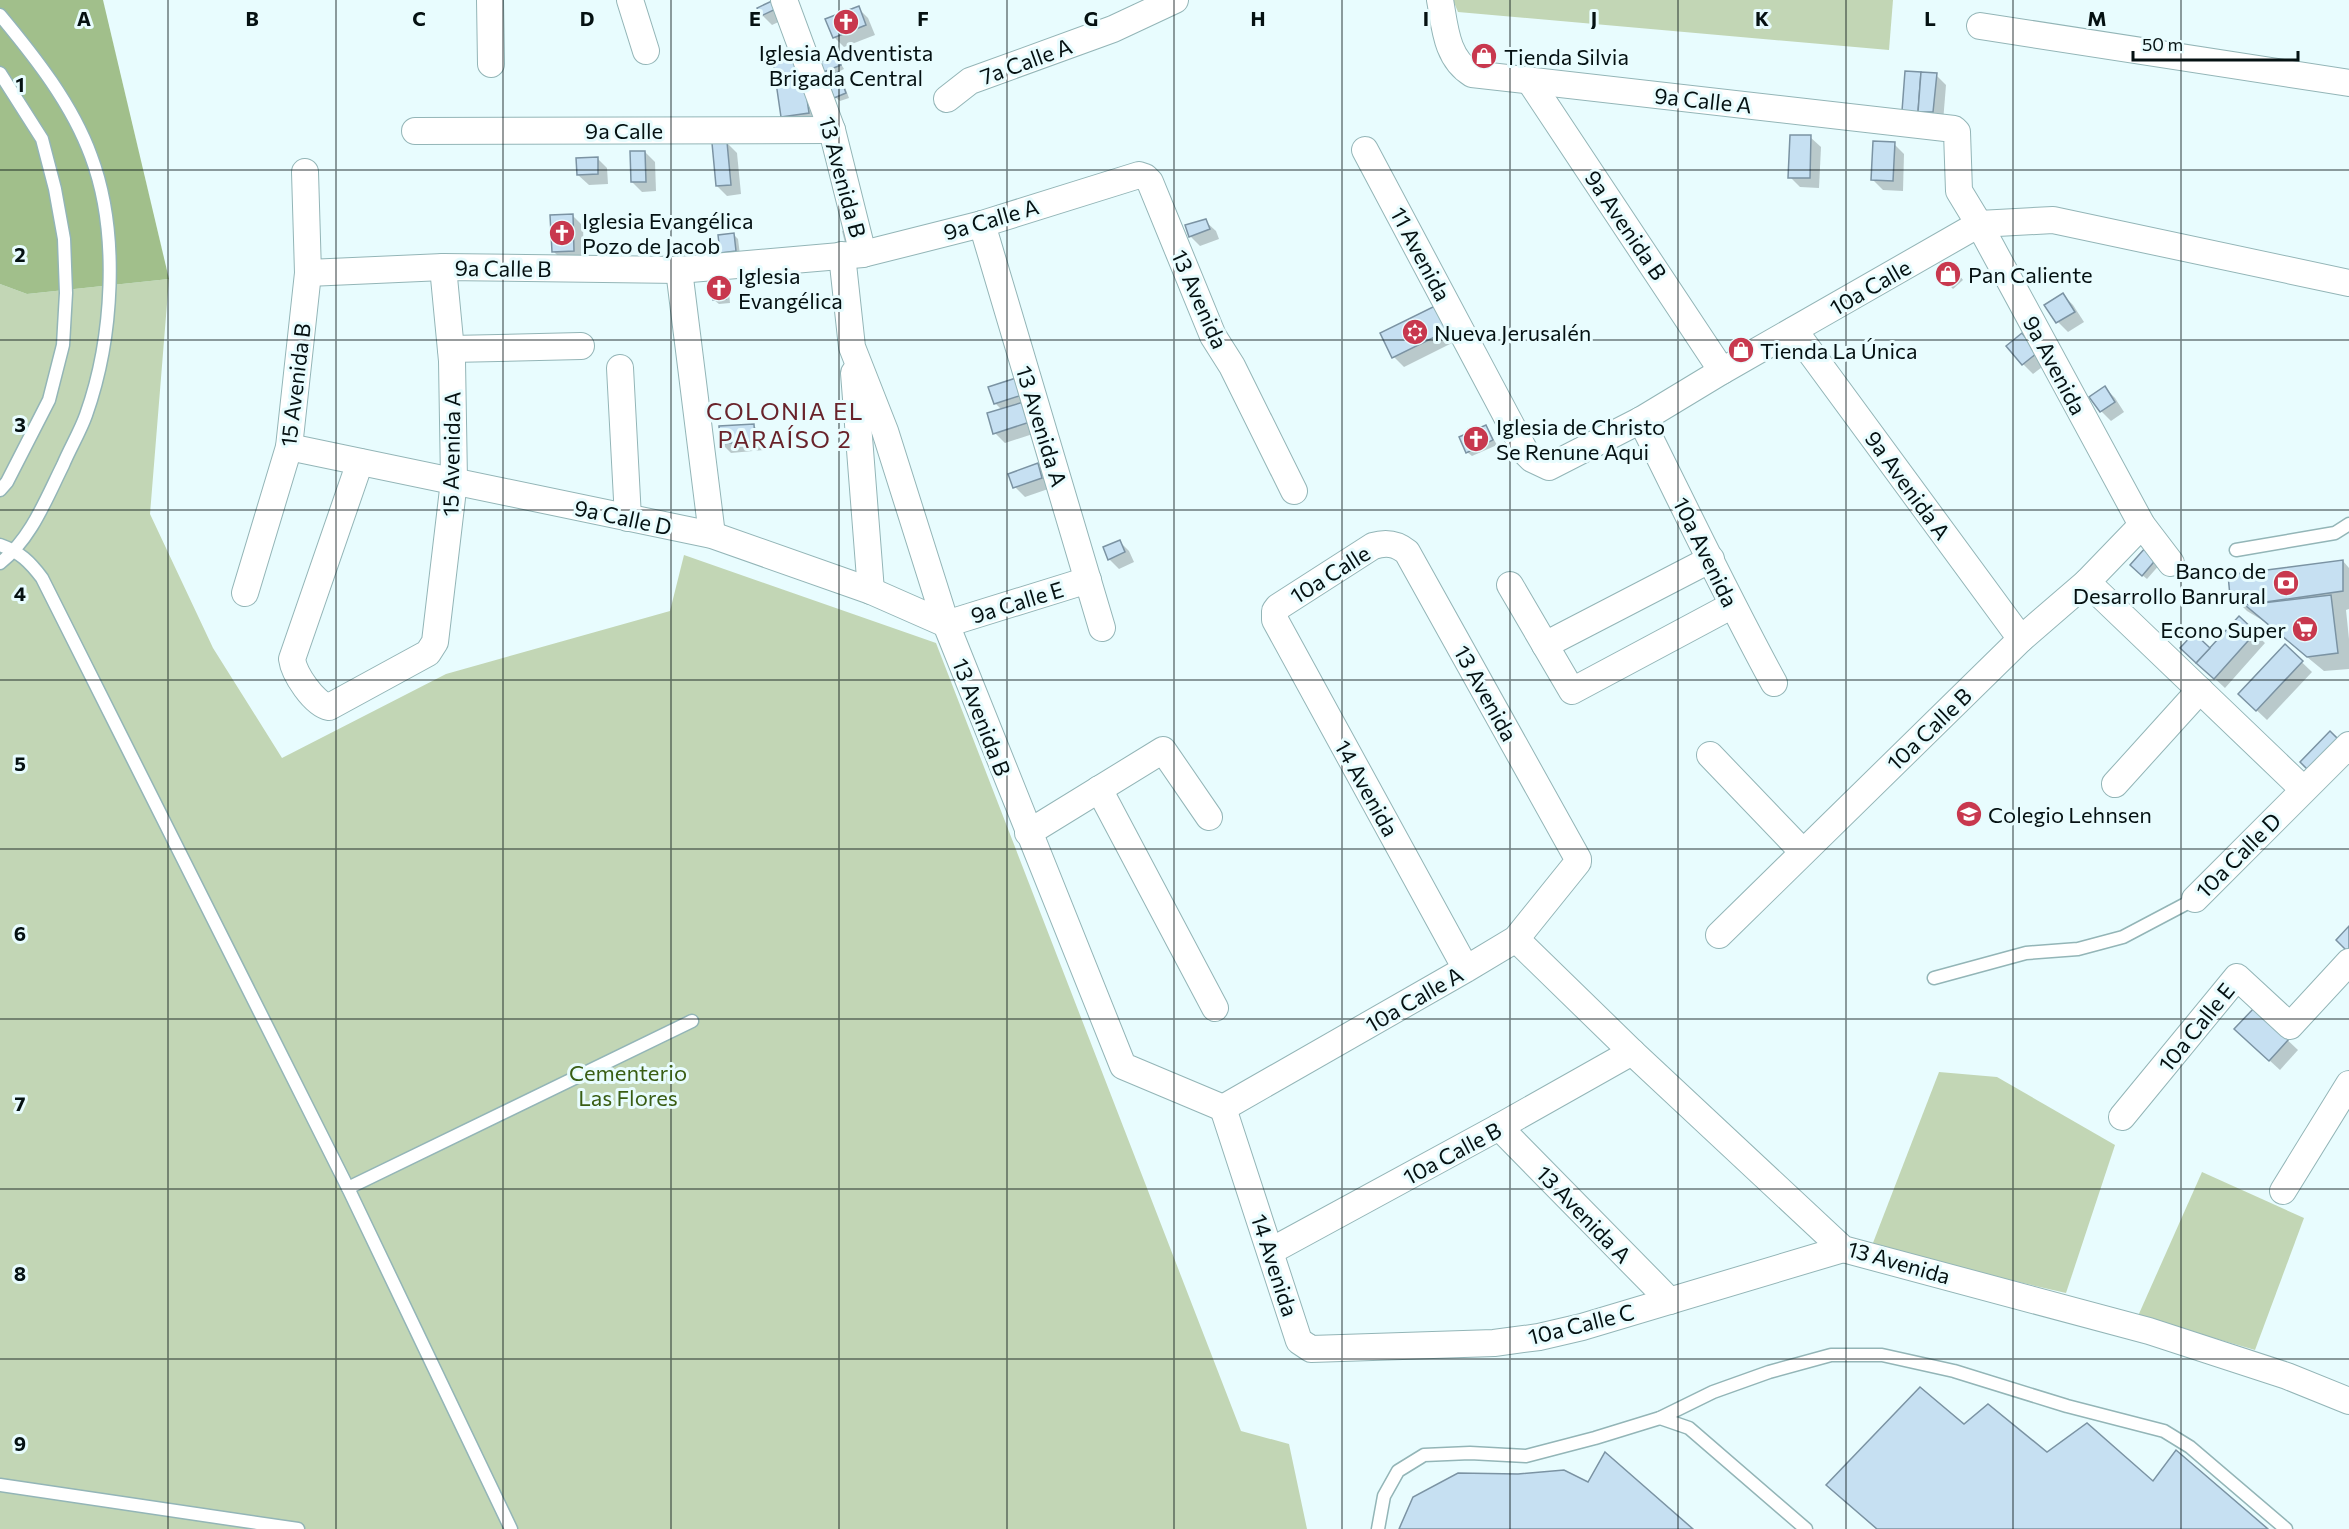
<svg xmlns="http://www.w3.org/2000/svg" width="2349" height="1529" viewBox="0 0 2349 1529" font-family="Commissioner,sans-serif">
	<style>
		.green { fill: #c2d6b5 }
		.forest { fill: #a1bf8b }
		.shadow { fill: #0003 }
		.building { fill: #c6e0f2; stroke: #7b93a3; stroke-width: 1.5 }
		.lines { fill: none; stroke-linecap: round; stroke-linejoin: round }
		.service-casing { stroke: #93b5b7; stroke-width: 15 }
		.minor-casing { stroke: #93b5b7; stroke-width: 28 }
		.service { stroke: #fff; stroke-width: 12 }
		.minor { stroke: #fff; stroke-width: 26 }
		.grid { fill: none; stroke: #051112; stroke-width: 1.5; stroke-opacity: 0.55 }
		.labels { text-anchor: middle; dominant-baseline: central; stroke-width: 6; stroke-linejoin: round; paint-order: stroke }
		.poi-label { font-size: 22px; fill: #051112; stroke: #e8fcfe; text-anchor: start }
		.street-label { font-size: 22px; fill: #051112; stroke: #e8fcfe }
		.park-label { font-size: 22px; fill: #395d13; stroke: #e8fcfe }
		.neighbourhood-label { font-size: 24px; letter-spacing: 1.5px; fill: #69232b; stroke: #e8fcfe }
		.grid-label { font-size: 20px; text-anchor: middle; font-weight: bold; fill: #051112; stroke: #e8fcfe; stroke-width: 6; stroke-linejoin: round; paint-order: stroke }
	</style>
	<rect width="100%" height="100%" fill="#e8fcfe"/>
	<g class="green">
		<path d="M1453,0H1893L1889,50L1458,12Z"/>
		<path d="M169,279L150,514L213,648L282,758L446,674L670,611L684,555L936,643L1241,1431L1289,1444L1307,1529H0V284L27,294Z"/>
		<path d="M1939,1072L1997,1077L2115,1145L2066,1293L1871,1248Z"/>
		<path d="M2202,1172L2304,1218L2255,1350L2138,1316Z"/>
	</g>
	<path class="forest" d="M0,0H103L169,279L27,294L0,284Z"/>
	<g class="shadow">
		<path d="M774,2L787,18L772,25L762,15Z"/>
		<path d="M858,8L868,18L875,35L844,47L834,37Z"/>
		<path d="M1491,51L1495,55L1494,68L1482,67Z"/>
		<path d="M836,56L844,69L836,73L842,79L849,98L840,101L835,97L827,76L822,72Z"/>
		<path d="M800,59L828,133L803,137L783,116Z"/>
		<path d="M1936,75L1946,85L1943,122L1904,110Z"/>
		<path d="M1810,137L1821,147L1819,188L1800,187L1790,177Z"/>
		<path d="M727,143L737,153L741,194L727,196L717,186Z"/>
		<path d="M1894,144L1904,154L1903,191L1883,190L1873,180Z"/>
		<path d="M645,152L655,162L656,191L642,192L632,182Z"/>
		<path d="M597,158L607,168L608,184L589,185L578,175Z"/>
		<path d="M573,216L583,226L584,261H563L553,251Z"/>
		<path d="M1205,221L1216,231L1219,239L1200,246L1190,236Z"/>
		<path d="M852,229L860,245L845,243L842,231Z"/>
		<path d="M734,235L738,239L740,255L726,257L722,252Z"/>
		<path d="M1954,269L1963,280L1953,289L1939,274Z"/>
		<path d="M724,278L728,282L730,303L719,304L714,300Z"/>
		<path d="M2063,295L2073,305L2084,322L2068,332L2058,322L2046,305Z"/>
		<path d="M1447,317L1458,340L1404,367L1394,357L1382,334Z"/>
		<path d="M2022,335L2046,364L2033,374L2023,364Z"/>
		<path d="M1016,379L1042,431L1005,443L995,433L1002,410L995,403Z"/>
		<path d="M2105,388L2115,398L2124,412L2111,421L2101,411Z"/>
		<path d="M753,425L763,435L764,450L731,453L721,443Z"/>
		<path d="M1486,426L1497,445L1472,456L1467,452Z"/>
		<path d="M1037,465L1047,475L1051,488L1025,497L1015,487Z"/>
		<path d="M1119,541L1129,551L1134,562L1119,569L1109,559Z"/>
		<path d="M2146,549L2161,563L2147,579L2136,570Z"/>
		<path d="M2343,561L2349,568V609L2346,610L2349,639V669L2324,671L2262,620L2247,611L2231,595Z"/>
		<path d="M2239,618L2265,643L2225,688L2182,648L2210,650Z"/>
		<path d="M2285,646L2312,672L2267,720L2250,704Z"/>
		<path d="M2255,1010L2298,1050L2280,1070L2246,1039Z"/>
		<path d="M1964,1426L2047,1454L2154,1483L2265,1529H1876L1828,1485Z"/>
	</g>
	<g class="building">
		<path d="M774,0L778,8L761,16L757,8Z"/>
		<path d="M859,6L866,25L833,38L825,19Z"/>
		<path d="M1477,48L1491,49L1490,64L1476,63Z"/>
		<path d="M837,55L841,65L821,73L817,64Z"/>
		<path d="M801,58L809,113L781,117L773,62Z"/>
		<path d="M1905,71L1921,72L1918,112L1902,111Z"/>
		<path d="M838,72L846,93L834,98L826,77Z"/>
		<path d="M1921,72L1937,73L1933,112H1918Z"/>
		<path d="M1790,135H1811L1810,178H1788Z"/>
		<path d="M1873,141L1895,142L1893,181L1871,180Z"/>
		<path d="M727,142L731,185L716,186L712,143Z"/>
		<path d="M630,151H645L646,182H631Z"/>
		<path d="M598,157V174L577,175L576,158Z"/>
		<path d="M573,214L574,251L552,252L550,215Z"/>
		<path d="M1206,219L1210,229L1189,237L1185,225Z"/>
		<path d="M734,233L736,251L720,253L718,235Z"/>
		<path d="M1950,263L1960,275L1948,285L1937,274Z"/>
		<path d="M724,276L726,299L713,300L711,278Z"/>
		<path d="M2063,293L2075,312L2056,323L2044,305Z"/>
		<path d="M1437,305L1449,330L1392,358L1380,333Z"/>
		<path d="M2022,333L2037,353L2022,365L2006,346Z"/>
		<path d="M1016,378L1022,395L994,404L988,387Z"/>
		<path d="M2105,386L2115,402L2100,412L2089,397Z"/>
		<path d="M1027,401L1033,421L993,434L987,413Z"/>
		<path d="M754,424L755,441L720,444L719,426Z"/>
		<path d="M1486,425L1493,440L1466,453L1459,437Z"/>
		<path d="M1038,463L1042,478L1013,488L1008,474Z"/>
		<path d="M1120,540L1125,552L1108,560L1103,547Z"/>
		<path d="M2146,547L2158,557L2142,576L2130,565Z"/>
		<path d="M2343,560V591L2245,605L2230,596L2228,575Z"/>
		<path d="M2331,595L2338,653L2307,657L2245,605Z"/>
		<path d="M2239,616L2256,632L2214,679L2196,663Z"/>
		<path d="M2194,633L2210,648L2196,663L2180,648Z"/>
		<path d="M2285,644L2303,661L2256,711L2238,694Z"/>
		<path d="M2330,731L2341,742L2307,769L2300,762Z"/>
		<path d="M2349,926V953L2336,940Z"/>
		<path d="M2255,1007L2289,1039L2269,1061L2234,1029Z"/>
		<path d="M1920,1387L1964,1424L1988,1404L2047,1452L2087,1423L2153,1481L2176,1450L2268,1529H1877L1826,1485Z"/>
		<path d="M1605,1452L1693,1529H1399L1413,1497L1458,1473L1518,1474L1564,1470L1588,1482Z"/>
	</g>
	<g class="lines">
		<g class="service-casing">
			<g id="service">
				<path d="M0,15C35,57 72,104 91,156C120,233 113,339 86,415C80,432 70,448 63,465C46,499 31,539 0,563"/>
				<path d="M0,73L42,139L55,189L64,239L66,293L63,345L49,400L7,482L0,490"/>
				<path d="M0,545C20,552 30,562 42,578L348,1188L511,1529"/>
				<path d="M2236,550L2335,533L2349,524"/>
				<path d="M1934,978L2026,953L2078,949L2123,937L2195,899"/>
				<path d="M348,1188L692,1021"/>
				<path d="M1660,1418L1689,1428L1806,1529"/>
				<path d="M0,1485L298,1529"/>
				<path d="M1378,1529L1384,1496L1398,1471L1424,1455L1470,1453L1526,1456L1595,1438L1660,1418L1713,1392L1769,1372L1831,1355H1882L1954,1371L2067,1406L2164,1431L2190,1447L2286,1529"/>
			</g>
		</g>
		<g class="minor-casing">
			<g id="minor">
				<path d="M490,0L491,64"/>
				<path d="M630,0L646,51"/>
				<path d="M784,0L832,130L863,254"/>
				<path d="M1440,0C1445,27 1446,58 1472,74L1954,129L1957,132L1959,191L1979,224L2142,525L2171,563"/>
				<path d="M1980,26L2349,83"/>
				<path d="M1529,80L1722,371"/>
				<path d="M947,99L970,81L1113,29L1175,0"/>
				<path d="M415,131L832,130"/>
				<path d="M1365,150L1526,453L1532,459L1549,467L1641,420L1722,371L1979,224L2053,220L2349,283"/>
				<path d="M982,224L1102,628"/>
				<path d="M842,255L852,347L885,431L946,624L1123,1066L1223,1108"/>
				<path d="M679,270L712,535"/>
				<path d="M308,273L443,267L679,270L863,254L982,224L1139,175L1145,177L1150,182L1213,336L1232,366L1294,491"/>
				<path d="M1794,330L2021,639"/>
				<path d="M451,349L581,346"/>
				<path d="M620,368L628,518"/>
				<path d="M854,373L871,591"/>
				<path d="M1641,420C1685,508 1727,597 1774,683"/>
				<path d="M289,447L712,535L871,591L946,624L1088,580"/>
				<path d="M360,462L292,659C294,674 314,704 329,707L428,653L435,642L454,481L452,361L443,267"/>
				<path d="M2087,582L2303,789"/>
				<path d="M1510,585L1572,691L1731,606"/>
				<path d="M245,593L289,447L308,273L305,172"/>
				<path d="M1545,645L1711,559"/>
				<path d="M1710,755L1803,852"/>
				<path d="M2115,784L2200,690"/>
				<path d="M1099,789L1215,1008"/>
				<path d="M1028,833L1163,750L1209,817"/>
				<path d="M2195,899L2349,745"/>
				<path d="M1719,935L2021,639L2087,582L2142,525"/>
				<path d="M1516,939L1632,1052L1843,1249L2149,1331L2287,1376L2349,1401"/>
				<path d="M1223,1108L1466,969L1516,939L1578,862V859L1407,552C1396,543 1386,542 1373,546L1278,607L1275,611V620L1466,969"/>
				<path d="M1223,1108L1299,1341L1311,1349L1494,1343L1539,1337L1582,1327L1843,1249"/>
				<path d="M2122,1117L2237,977L2290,1026L2349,962"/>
				<path d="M1499,1127L1670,1301"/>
				<path d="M2283,1191L2349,1084"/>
				<path d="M1271,1251L1499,1127L1632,1052"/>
			</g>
		</g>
		<use href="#service" class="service"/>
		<use href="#minor" class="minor"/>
	</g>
	<path class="grid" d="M168,0V1529M336,0V1529M503,0V1529M671,0V1529M839,0V1529M1007,0V1529M1174,0V1529M1342,0V1529M1510,0V1529M1678,0V1529M1846,0V1529M2013,0V1529M2181,0V1529M0,170H2349M0,340H2349M0,510H2349M0,680H2349M0,849H2349M0,1019H2349M0,1189H2349M0,1359H2349"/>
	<defs>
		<g id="church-disc" transform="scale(1.35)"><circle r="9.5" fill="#c8384e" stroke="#e8fcfe"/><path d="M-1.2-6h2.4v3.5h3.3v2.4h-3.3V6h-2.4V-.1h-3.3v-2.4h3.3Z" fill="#fff"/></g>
		<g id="shop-disc" transform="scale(1.35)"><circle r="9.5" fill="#c8384e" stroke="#e8fcfe"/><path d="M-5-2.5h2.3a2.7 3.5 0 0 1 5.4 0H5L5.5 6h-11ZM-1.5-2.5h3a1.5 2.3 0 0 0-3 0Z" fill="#fff"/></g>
		<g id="synagogue-disc" transform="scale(1.35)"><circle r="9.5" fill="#c8384e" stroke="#e8fcfe"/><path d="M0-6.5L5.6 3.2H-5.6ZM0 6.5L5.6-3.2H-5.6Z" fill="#fff"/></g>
		<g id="bank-disc" transform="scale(1.35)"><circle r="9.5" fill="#c8384e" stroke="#e8fcfe"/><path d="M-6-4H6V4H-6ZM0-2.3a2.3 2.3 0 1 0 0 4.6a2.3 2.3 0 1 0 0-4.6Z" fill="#fff"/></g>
		<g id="supermarket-disc" transform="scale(1.35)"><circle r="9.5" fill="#c8384e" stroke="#e8fcfe"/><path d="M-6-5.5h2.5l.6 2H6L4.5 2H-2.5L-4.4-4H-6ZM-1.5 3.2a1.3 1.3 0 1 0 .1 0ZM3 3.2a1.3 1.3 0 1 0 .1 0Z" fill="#fff"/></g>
		<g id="university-disc" transform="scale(1.35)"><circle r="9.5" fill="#c8384e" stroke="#e8fcfe"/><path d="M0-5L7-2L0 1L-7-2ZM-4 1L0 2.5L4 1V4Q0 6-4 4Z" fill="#fff"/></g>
	</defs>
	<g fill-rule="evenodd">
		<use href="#church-disc" x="846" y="22"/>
		<use href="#shop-disc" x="1484" y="56"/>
		<use href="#church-disc" x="562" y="233"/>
		<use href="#shop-disc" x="1948" y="274"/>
		<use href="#church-disc" x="719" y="288"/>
		<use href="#synagogue-disc" x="1415" y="332"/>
		<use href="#shop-disc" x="1741" y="350"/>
		<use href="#church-disc" x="1476" y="439"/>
		<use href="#bank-disc" x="2286" y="583"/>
		<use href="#supermarket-disc" x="2305" y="629"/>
		<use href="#university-disc" x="1969" y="814"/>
	</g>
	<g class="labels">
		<g class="poi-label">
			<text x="846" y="52" text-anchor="middle">Iglesia Adventista<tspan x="846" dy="25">Brigada Central</tspan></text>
			<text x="1504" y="56">Tienda Silvia</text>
			<text x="582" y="220">Iglesia Evangélica<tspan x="582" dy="25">Pozo de Jacob</tspan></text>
			<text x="1968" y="274">Pan Caliente</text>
			<text x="738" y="275">Iglesia<tspan x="738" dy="25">Evangélica</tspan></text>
			<text x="1434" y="332">Nueva Jerusalén</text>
			<text x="1760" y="350">Tienda La Única</text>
			<text x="1496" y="426">Iglesia de Christo<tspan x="1496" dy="25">Se Renune Aqui</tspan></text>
			<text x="2266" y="570" text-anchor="end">Banco de<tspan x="2266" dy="25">Desarrollo Banrural</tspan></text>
			<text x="2286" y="629" text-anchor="end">Econo Super</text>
			<text x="1988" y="814">Colegio Lehnsen</text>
		</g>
		<g class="street-label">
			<text transform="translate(1026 61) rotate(-20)">7a Calle A</text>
			<text transform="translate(1703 100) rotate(6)">9a Calle A</text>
			<text x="624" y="130">9a Calle</text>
			<text transform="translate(843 177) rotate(75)">13 Avenida B</text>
			<text transform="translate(991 219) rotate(-16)">9a Calle A</text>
			<text transform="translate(1626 225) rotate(56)">9a Avenida B</text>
			<text transform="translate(1421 254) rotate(62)">11 Avenida</text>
			<text transform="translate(503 268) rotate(1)">9a Calle B</text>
			<text transform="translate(1870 287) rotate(-30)">10a Calle</text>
			<text transform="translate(1200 299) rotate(66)">13 Avenida</text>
			<text transform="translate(2055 365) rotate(62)">9a Avenida</text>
			<text transform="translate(295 385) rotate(-83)">15 Avenida B</text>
			<text transform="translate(1042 426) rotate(73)">13 Avenida A</text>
			<text transform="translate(451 454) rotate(-89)">15 Avenida A</text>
			<text transform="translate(1908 485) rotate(54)">9a Avenida A</text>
			<text transform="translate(623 517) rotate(12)">9a Calle D</text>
			<text transform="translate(1706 552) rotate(64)">10a Avenida</text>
			<text transform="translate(1330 574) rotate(-32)">10a Calle</text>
			<text transform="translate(1017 602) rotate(-17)">9a Calle E</text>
			<text transform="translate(1486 693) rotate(61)">13 Avenida</text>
			<text transform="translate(982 717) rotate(69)">13 Avenida B</text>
			<text transform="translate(1929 729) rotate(-44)">10a Calle B</text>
			<text transform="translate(1367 788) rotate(61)">14 Avenida</text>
			<text transform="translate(2238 855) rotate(-45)">10a Calle D</text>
			<text transform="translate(1414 999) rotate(-30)">10a Calle A</text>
			<text transform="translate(2196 1027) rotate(-51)">10a Calle E</text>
			<text transform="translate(1452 1153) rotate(-28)">10a Calle B</text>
			<text transform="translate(1584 1214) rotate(46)">13 Avenida A</text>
			<text transform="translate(1899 1262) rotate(16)">13 Avenida</text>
			<text transform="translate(1275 1265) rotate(72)">14 Avenida</text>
			<text transform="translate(1581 1324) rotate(-14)">10a Calle C</text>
		</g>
		<g class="park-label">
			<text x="628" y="1072">Cementerio<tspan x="628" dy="25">Las Flores</tspan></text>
		</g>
		<g class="neighbourhood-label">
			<text x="785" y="410">COLONIA EL<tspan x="785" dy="28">PARAÍSO 2</tspan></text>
		</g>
	</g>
	<g class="grid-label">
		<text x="84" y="26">A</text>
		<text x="252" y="26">B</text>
		<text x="419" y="26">C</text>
		<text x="587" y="26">D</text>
		<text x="755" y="26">E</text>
		<text x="923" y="26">F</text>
		<text x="1091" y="26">G</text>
		<text x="1258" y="26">H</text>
		<text x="1426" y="26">I</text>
		<text x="1594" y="26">J</text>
		<text x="1762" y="26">K</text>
		<text x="1930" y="26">L</text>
		<text x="2097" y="26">M</text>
		<text x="20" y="92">1</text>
		<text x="20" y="262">2</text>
		<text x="20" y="432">3</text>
		<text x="20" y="601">4</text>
		<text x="20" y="771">5</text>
		<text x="20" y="941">6</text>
		<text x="20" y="1111">7</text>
		<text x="20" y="1281">8</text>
		<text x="20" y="1451">9</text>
	</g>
	<path d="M2133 51v9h165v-9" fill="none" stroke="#051112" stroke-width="3"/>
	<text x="2142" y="51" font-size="18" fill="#051112" stroke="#e8fcfe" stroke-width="4.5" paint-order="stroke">50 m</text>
</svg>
